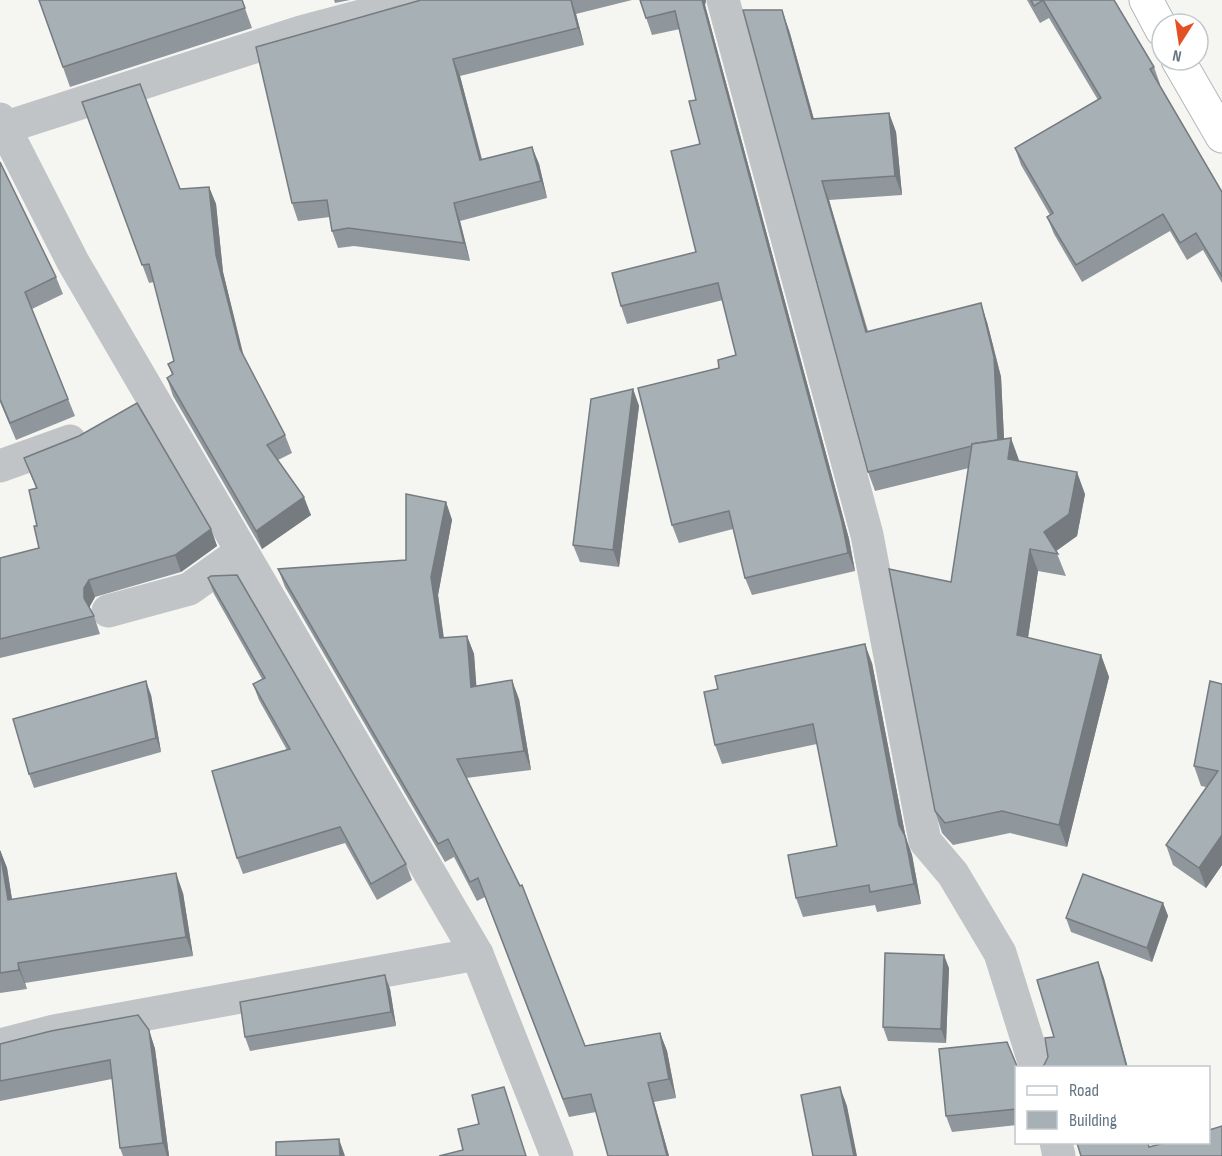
<svg xmlns="http://www.w3.org/2000/svg" width="1222" height="1156" viewBox="0 0 1222 1156" font-family="'Sofia Sans Condensed',sans-serif">
	<style>
		.lines { fill: none; stroke-linecap: round; stroke-linejoin: round }
		.major-casing { stroke: #b3b8bb; stroke-width: 35 }
		.minor { stroke: #c0c4c7; stroke-width: 33 }
		.major { stroke: #fff; stroke-width: 33 }
		.wall { fill: #90979c }
		.shaded-wall { fill: #757b7f }
		.building { fill: #a7b0b5; stroke: #757b7f; stroke-width: 1.5 }
	</style>
	<rect width="100%" height="100%" fill="#f5f5f2"/>
	<g class="lines">
		<g class="major-casing">
			<g id="major">
				<path d="M1146,0L1162,30"/>
				<path d="M1178,60L1222,136"/>
			</g>
		</g>
		<g class="minor">
			<path d="M723,0L867,535L925,841L953,874L1000,953L1036,1068"/>
			<path d="M0,119L73,262L477,954L557,1156"/>
			<path d="M3,128L301,32L421,0"/>
			<path d="M0,466L70,441"/>
			<path d="M108,611L189,589L241,552"/>
			<path d="M0,1045L54,1031L477,954"/>
			<path d="M1056,1142L1059,1156"/>
		</g>
		<use href="#major" class="major"/>
	</g>
	<g class="wall">
		<path d="M39,0H242L252,28L70,87Z"/>
		<path d="M334,0H350L335,3Z"/>
		<path d="M421,0H632L576,14L584,45L460,76L482,159L532,147L539,164L547,198L460,221L470,261L354,246L338,248L332,231L330,217L298,221L292,203Z"/>
		<path d="M640,0H706L705,5L849,539L855,571L752,595L745,578L733,529L679,543L672,525L719,368L736,355L723,300L627,324L621,306L696,252L700,144L696,100L680,29L652,35Z"/>
		<path d="M1027,0H1114L1154,67L1160,84L1159,85L1222,192V283L1203,250L1187,260L1170,231L1082,282L1054,234L1047,217L1050,215L1021,165L1015,148L1098,100L1049,18L1040,23Z"/>
		<path d="M789,30L814,119L889,113L896,132L902,195L829,200L868,331L987,322L1001,377L1004,439L1019,461L1085,494L1077,536L1056,551L1066,576L1038,571L1028,638L1101,655L1109,677L1067,847L1010,833L953,845L942,833L935,811L951,582L969,468L875,491L868,472Z"/>
		<path d="M82,102L180,189L209,187L216,204L223,272L244,357L285,435L292,453L278,460L311,515L262,549L173,396L167,378L172,375L168,364L174,361L154,282L149,283Z"/>
		<path d="M0,162L56,277L63,294L32,309L75,416L16,440L0,402Z"/>
		<path d="M633,389L639,406L619,567L580,562L573,545Z"/>
		<path d="M24,458L211,529L217,546L181,572L95,597L90,606V610L94,616L100,634L0,658V558L39,548L36,488Z"/>
		<path d="M446,502L452,520L438,595L444,638L467,636L474,654L476,687L519,699L531,770L466,778L585,1046L660,1033L667,1051L676,1098L654,1102L669,1156H608L596,1112L569,1117L485,897L477,901L454,857L445,862L285,587L278,569L406,560Z"/>
		<path d="M208,578L406,864L412,880L377,900L345,843L243,874L237,858L287,750L259,700L253,684L262,679L214,594Z"/>
		<path d="M872,663L905,834L912,855L921,904L877,912L875,905L803,917L796,898L837,846L817,744L722,764L715,745Z"/>
		<path d="M1222,684V865L1206,888L1173,865L1166,845L1206,787L1201,786L1194,766Z"/>
		<path d="M151,695L161,752L34,788L29,774Z"/>
		<path d="M0,850L7,868L12,899L183,893L193,956L25,983L27,989L0,993Z"/>
		<path d="M1163,903L1168,916L1152,962L1071,932L1066,918Z"/>
		<path d="M949,968L946,1043L888,1041L883,1027Z"/>
		<path d="M390,989L396,1026L250,1051L245,1037Z"/>
		<path d="M149,1030L155,1049L169,1156H123L120,1148L112,1079L0,1101V1044Z"/>
		<path d="M1017,1066V1125L952,1132L946,1116Z"/>
	</g>
	<g class="shaded-wall">
		<path d="M571,0L576,14L584,45L578,28Z"/>
		<path d="M702,0H706L705,5L849,539L855,571L848,553Z"/>
		<path d="M782,10L789,30L819,138L812,119Z"/>
		<path d="M453,59L460,76L486,177L480,160Z"/>
		<path d="M889,113L896,132L902,195L895,176Z"/>
		<path d="M532,147L539,164L547,198L541,181Z"/>
		<path d="M822,181L829,200L873,351L866,332Z"/>
		<path d="M209,187L216,204L223,272L246,367L240,349L216,255Z"/>
		<path d="M454,203L460,221L470,261L464,243Z"/>
		<path d="M981,303L987,322L1001,377L1005,459L998,440Z"/>
		<path d="M633,389L639,406L619,567L613,550Z"/>
		<path d="M1011,438L1019,460L1016,481L1008,459Z"/>
		<path d="M1077,472L1085,494L1077,536L1052,554L1044,532Z"/>
		<path d="M304,497L311,515L262,549L256,531Z"/>
		<path d="M446,502L452,520L438,595L446,657L440,638L431,577Z"/>
		<path d="M211,529L217,546L181,572L175,555Z"/>
		<path d="M1030,549L1038,571L1025,657L1017,635Z"/>
		<path d="M89,580L95,597L90,606V615L84,598V588Z"/>
		<path d="M467,636L474,654L478,706L471,687Z"/>
		<path d="M865,644L872,663L907,844L899,825Z"/>
		<path d="M1101,655L1109,677L1067,847L1059,825Z"/>
		<path d="M512,680L519,699L531,770L524,751Z"/>
		<path d="M146,681L151,695L161,752L156,738Z"/>
		<path d="M1222,835V865L1206,888L1199,868Z"/>
		<path d="M905,836L912,855L921,904L914,884Z"/>
		<path d="M0,850L7,868L15,919L8,900Z"/>
		<path d="M176,873L183,893L193,956L186,937Z"/>
		<path d="M1163,903L1168,916L1152,962L1147,948Z"/>
		<path d="M944,955L949,968L946,1043L941,1029Z"/>
		<path d="M1098,962L1104,978L1128,1068H1127Z"/>
		<path d="M18,963L25,983L27,989L19,970Z"/>
		<path d="M385,975L390,989L396,1026L391,1012Z"/>
		<path d="M149,1030L155,1049L169,1156H167L163,1143Z"/>
		<path d="M660,1033L667,1051L676,1098L669,1079Z"/>
		<path d="M648,1083L654,1102L669,1156H667Z"/>
		<path d="M840,1087L847,1106L857,1156H854Z"/>
		<path d="M339,1139L345,1156H340Z"/>
	</g>
	<g class="building">
		<path d="M39,0H242L245,8L63,67Z"/>
		<path d="M421,0H571L578,28L453,59L480,160L532,147L541,181L454,203L464,243L348,228L332,231L327,200L292,203L256,47Z"/>
		<path d="M640,0H702L842,522L848,553L745,578L729,511L672,525L638,388L719,368L718,360L736,355L718,283L621,306L612,273L696,252L671,151L700,144L689,101L696,100L675,11L646,18Z"/>
		<path d="M1031,0H1114L1154,67L1150,69L1222,192V276L1196,233L1180,243L1163,214L1076,265L1047,217L1053,213L1015,148L1101,98L1043,0L1034,6Z"/>
		<path d="M743,10H782L812,119L889,113L895,176L822,181L866,332L981,303L994,357L998,440L972,444V446L868,472Z"/>
		<path d="M140,84L180,189L209,187L216,255L240,349L285,435L267,445L304,497L256,531L167,378L173,374L168,364L174,361L149,264L142,265L82,102Z"/>
		<path d="M0,162L56,277L25,292L68,399L10,423L0,399Z"/>
		<path d="M633,389L613,550L573,545L591,399Z"/>
		<path d="M137,403L211,529L175,555L89,580L84,588V598L94,616L0,639V558L39,548L34,526H37L29,490L37,488L24,458L79,436Z"/>
		<path d="M1011,438L1008,459L1077,472L1069,514L1044,532L1058,554L1030,549L1017,635L1101,655L1059,825L1002,811L945,823L935,811L889,569L951,582L972,444Z"/>
		<path d="M406,494L446,502L431,577L440,638L467,636L471,687L512,680L524,751L457,759L520,886L522,885L585,1046L660,1033L669,1079L648,1083L667,1156H608L591,1094L563,1099L478,878L470,882L448,839L438,844L278,569L406,560Z"/>
		<path d="M237,575L406,864L371,884L340,827L237,858L212,771L290,749L253,684L265,678L208,578L211,576Z"/>
		<path d="M865,644L899,825L905,836L914,884L870,892L869,885L796,898L788,855L837,846L813,724L715,745L704,692L718,689L715,676Z"/>
		<path d="M146,681L156,738L29,774L13,719Z"/>
		<path d="M1210,681L1222,684V835L1199,868L1166,845L1218,771L1194,766Z"/>
		<path d="M0,851L8,900L176,873L186,937L18,963L19,970L0,973Z"/>
		<path d="M1083,874L1163,903L1147,948L1066,918Z"/>
		<path d="M885,953L944,955L941,1029L883,1027Z"/>
		<path d="M1098,962L1127,1068H1040L1044,1065L1048,1057L1045,1038L1054,1037L1037,980Z"/>
		<path d="M385,975L391,1012L245,1037L240,1002Z"/>
		<path d="M138,1015L149,1030L163,1143L120,1148L110,1060L0,1081V1044L51,1031Z"/>
		<path d="M1007,1042L1017,1066L1020,1068H1017V1109L946,1116L939,1049Z"/>
		<path d="M504,1087L526,1156H439L463,1150L458,1129L479,1124L472,1095Z"/>
		<path d="M840,1087L854,1156H813L801,1095Z"/>
		<path d="M1222,1126V1156H1081L1077,1143H1148L1149,1147L1164,1143H1209V1130Z"/>
		<path d="M339,1139L340,1156H276V1142Z"/>
	</g>
	<rect x="1015" y="1066" width="195" height="78" fill="#ffffff" stroke="#c1c8cd" stroke-width="1.5"/>
	<rect x="1027" y="1086" width="30" height="9" fill="#ffffff" stroke="#c1c8cd" stroke-width="1.5"/>
	<text x="1069" y="1096" font-size="18" fill="#647583">Road</text>
	<rect x="1027" y="1111" width="30" height="18" fill="#a7b0b5" stroke="#c1c8cd" stroke-width="1.5"/>
	<text x="1069" y="1126" font-size="18" fill="#647583">Building</text>
	<g transform="translate(1180 42) rotate(192)"><circle r="28" fill="#ffffff" stroke="#c1c8cd" stroke-width="1.5"/>
	<path d="M0-4.5L10 22L0 15L-10 22Z" fill="#e25125"/>
	<text y="-9" font-size="16" font-weight="bold" text-anchor="middle" fill="#647583">N</text>
	</g>
</svg>
